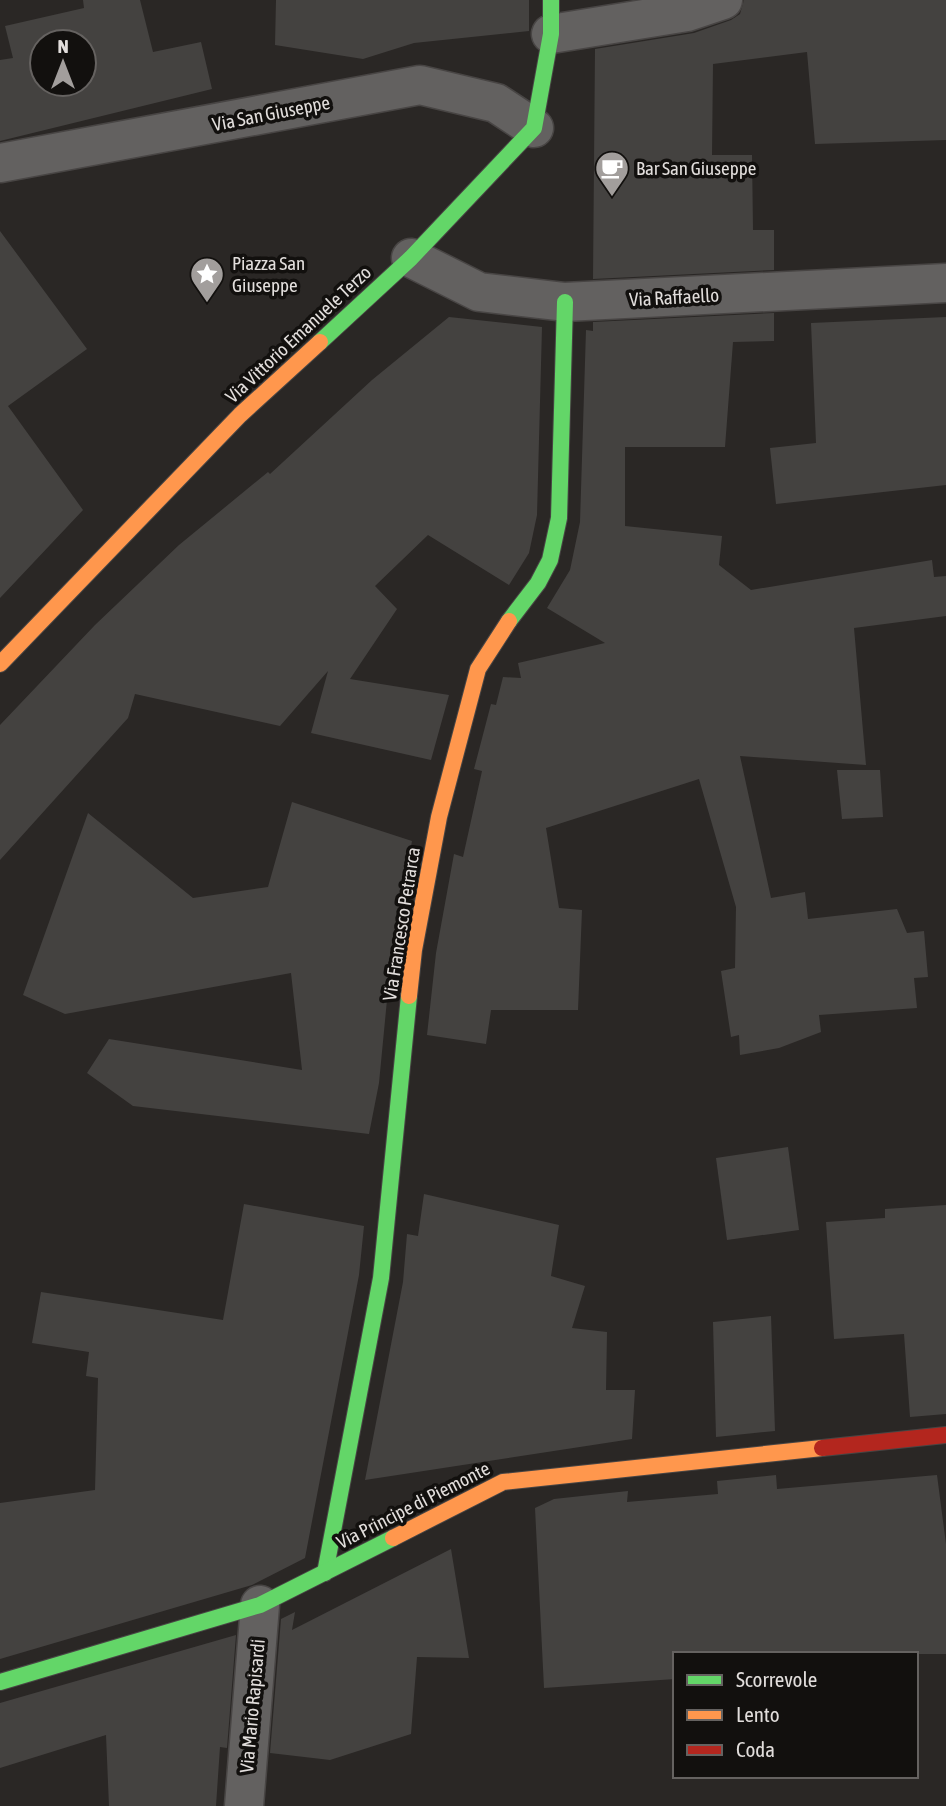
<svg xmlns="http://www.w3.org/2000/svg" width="946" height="1806" viewBox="0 0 946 1806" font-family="'Asap Condensed',sans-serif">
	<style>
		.building { fill: #444240; fill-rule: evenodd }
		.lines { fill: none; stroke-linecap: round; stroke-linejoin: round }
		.street-casing { stroke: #484544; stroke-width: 41 }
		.fast-casing { stroke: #484544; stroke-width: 18 }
		.slow-casing { stroke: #484544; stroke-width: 18 }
		.jam-casing { stroke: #484544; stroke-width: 18 }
		.street { stroke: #636160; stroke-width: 38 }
		.fast { stroke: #63d668; stroke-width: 16 }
		.slow { stroke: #ff974d; stroke-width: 16 }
		.jam { stroke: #b3261e; stroke-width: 16 }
		.labels { text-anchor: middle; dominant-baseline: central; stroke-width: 7; stroke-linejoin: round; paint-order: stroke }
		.street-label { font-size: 19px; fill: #e2dedc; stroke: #12100e }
		.poi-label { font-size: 19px; fill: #e2dedc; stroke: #12100e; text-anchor: start }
	</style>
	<rect width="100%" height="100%" fill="#2a2725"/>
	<g class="building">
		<path d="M83,0H140L153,52L201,42L212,89L0,141V60L13,58L5,26L84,8ZM42,42H84V84H42Z"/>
		<path d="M276,0H529V31L414,43L363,59L275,45Z"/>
		<path d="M744,0H946V140L815,144L807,52L713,64L712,155H752L753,230H774V270L593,279L595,49L694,33L731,20L740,14Z"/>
		<path d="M0,231L87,349L8,406L83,510L0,598Z"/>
		<path d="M774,313V341L733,342L725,447H625V526L722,536L719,565L751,590L932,560L934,577L946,576V616L854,628L866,765L740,756L771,898L805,892L808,919L897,909L907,933L924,931L928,977L914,978L917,1008L819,1015L821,1032L779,1048L740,1055L739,1035L731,1037L721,971L735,968L736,907L699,779L546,828L559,908L582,910L578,1010H491L486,1044L427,1035L436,953L454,854L463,857L482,771L474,769L491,704L496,705L503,677L521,678L518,663L605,643L547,608L570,570L580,522L586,330L593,331V322Z"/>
		<path d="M449,317L542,327L537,515L529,553L509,585L428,535L375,586L397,609L350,679L449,695L431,760L311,733L328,671L280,726L135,694L128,718L0,860V725L95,625L179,545L268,472L270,474L372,380Z"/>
		<path d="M946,317V485L776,504L770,448L816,443L811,323Z"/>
		<path d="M837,770H880L883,817L842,819Z"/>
		<path d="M292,802L412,841L392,948L379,1083L369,1134L133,1106L87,1073L109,1039L302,1070L291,973L65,1014L23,995L88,813L193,898L268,887Z"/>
		<path d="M788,1147L799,1230L727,1240L716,1158Z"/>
		<path d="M424,1194L559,1225L551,1276L585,1286L572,1328L607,1332L606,1390H635L632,1439L365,1480L403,1282L407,1234L418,1236Z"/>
		<path d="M244,1204L364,1226L359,1275L305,1558L252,1585L0,1659V1503L95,1490L98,1378L86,1376L89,1352L32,1343L41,1292L223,1320Z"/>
		<path d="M946,1205V1414L910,1417L904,1334L834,1339L826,1222L885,1218V1209Z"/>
		<path d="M771,1316L775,1431L716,1437L713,1322Z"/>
		<path d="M776,1475L777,1489L937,1475L946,1544V1654H675V1679L544,1688L535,1508L554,1499L628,1491L627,1502L718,1494L717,1481Z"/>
		<path d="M451,1549L469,1658L417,1657L411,1734L330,1760L270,1753L281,1619L295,1612L292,1630Z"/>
		<path d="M236,1635L227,1748L220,1747L216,1806H109L106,1735L0,1768V1703Z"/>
	</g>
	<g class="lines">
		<g class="street-casing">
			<g id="street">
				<path d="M551,34L687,12L723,0"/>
				<path d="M0,163L420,85L496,103L534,128"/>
				<path d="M411,258L479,292L565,302L946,283"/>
				<path d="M244,1806L260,1605"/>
			</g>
		</g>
		<g class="fast-casing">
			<g id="fast">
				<path d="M320,342L411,258L534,128L551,34V0"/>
				<path d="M509,621L538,583L550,560L559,518L565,302"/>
				<path d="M325,1573L381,1278L409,996"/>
				<path d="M0,1682L260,1605L393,1538"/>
			</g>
		</g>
		<g class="slow-casing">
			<g id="slow">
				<path d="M0,664L240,415L320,342"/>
				<path d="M409,996L414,950L439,817L478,669L509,621"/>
				<path d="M393,1538L503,1482L822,1448"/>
			</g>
		</g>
		<g class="jam-casing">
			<path id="jam" d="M822,1448L946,1435"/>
		</g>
		<use href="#street" class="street"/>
		<use href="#fast" class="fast"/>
		<use href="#slow" class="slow"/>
		<use href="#jam" class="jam"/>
	</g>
	<defs>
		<g id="cafe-pin" transform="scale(1.75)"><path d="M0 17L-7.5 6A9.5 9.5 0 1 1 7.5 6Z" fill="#a29e9c" stroke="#12100e"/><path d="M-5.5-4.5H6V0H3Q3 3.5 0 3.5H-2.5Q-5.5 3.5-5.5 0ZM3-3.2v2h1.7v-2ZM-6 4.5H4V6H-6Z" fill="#fff"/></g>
		<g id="sight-pin" transform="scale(1.75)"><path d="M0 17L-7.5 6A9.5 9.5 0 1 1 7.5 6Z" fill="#a29e9c" stroke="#12100e"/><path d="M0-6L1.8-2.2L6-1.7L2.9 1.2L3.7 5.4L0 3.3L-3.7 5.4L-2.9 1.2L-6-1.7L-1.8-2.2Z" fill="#fff"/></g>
	</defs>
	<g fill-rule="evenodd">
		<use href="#cafe-pin" x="612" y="168"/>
		<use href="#sight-pin" x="207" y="274"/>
	</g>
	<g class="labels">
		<g class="street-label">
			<text transform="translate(271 113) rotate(-11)">Via San Giuseppe</text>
			<text transform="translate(674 297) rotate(-3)">Via Raffaello</text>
			<text transform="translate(298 334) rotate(-43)">Via Vittorio Emanuele Terzo</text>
			<text transform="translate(401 924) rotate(-81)">Via Francesco Petrarca</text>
			<text transform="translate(413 1505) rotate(-27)">Via Principe di Piemonte</text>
			<text transform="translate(252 1706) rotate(-85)">Via Mario Rapisardi</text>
		</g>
		<g class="poi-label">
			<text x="636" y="168">Bar San Giuseppe</text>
			<text x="232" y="263">Piazza San<tspan x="232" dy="22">Giuseppe</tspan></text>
		</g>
	</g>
	<rect x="673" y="1652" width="245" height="126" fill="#12100e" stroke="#656260" stroke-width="2"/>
	<rect x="687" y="1675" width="35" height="10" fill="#63d668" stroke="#656260" stroke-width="2"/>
	<text x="736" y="1687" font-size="21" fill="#e2dedc">Scorrevole</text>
	<rect x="687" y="1710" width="35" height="10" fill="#ff974d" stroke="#656260" stroke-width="2"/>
	<text x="736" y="1722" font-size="21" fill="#e2dedc">Lento</text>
	<rect x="687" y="1745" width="35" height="10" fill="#b3261e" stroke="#656260" stroke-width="2"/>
	<text x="736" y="1757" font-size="21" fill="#e2dedc">Coda</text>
	<g transform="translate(63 63)"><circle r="33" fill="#12100e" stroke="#656260" stroke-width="2"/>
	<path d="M0-5L12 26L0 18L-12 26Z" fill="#a29e9c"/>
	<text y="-10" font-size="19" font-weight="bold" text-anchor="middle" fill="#e2dedc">N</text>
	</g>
</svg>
